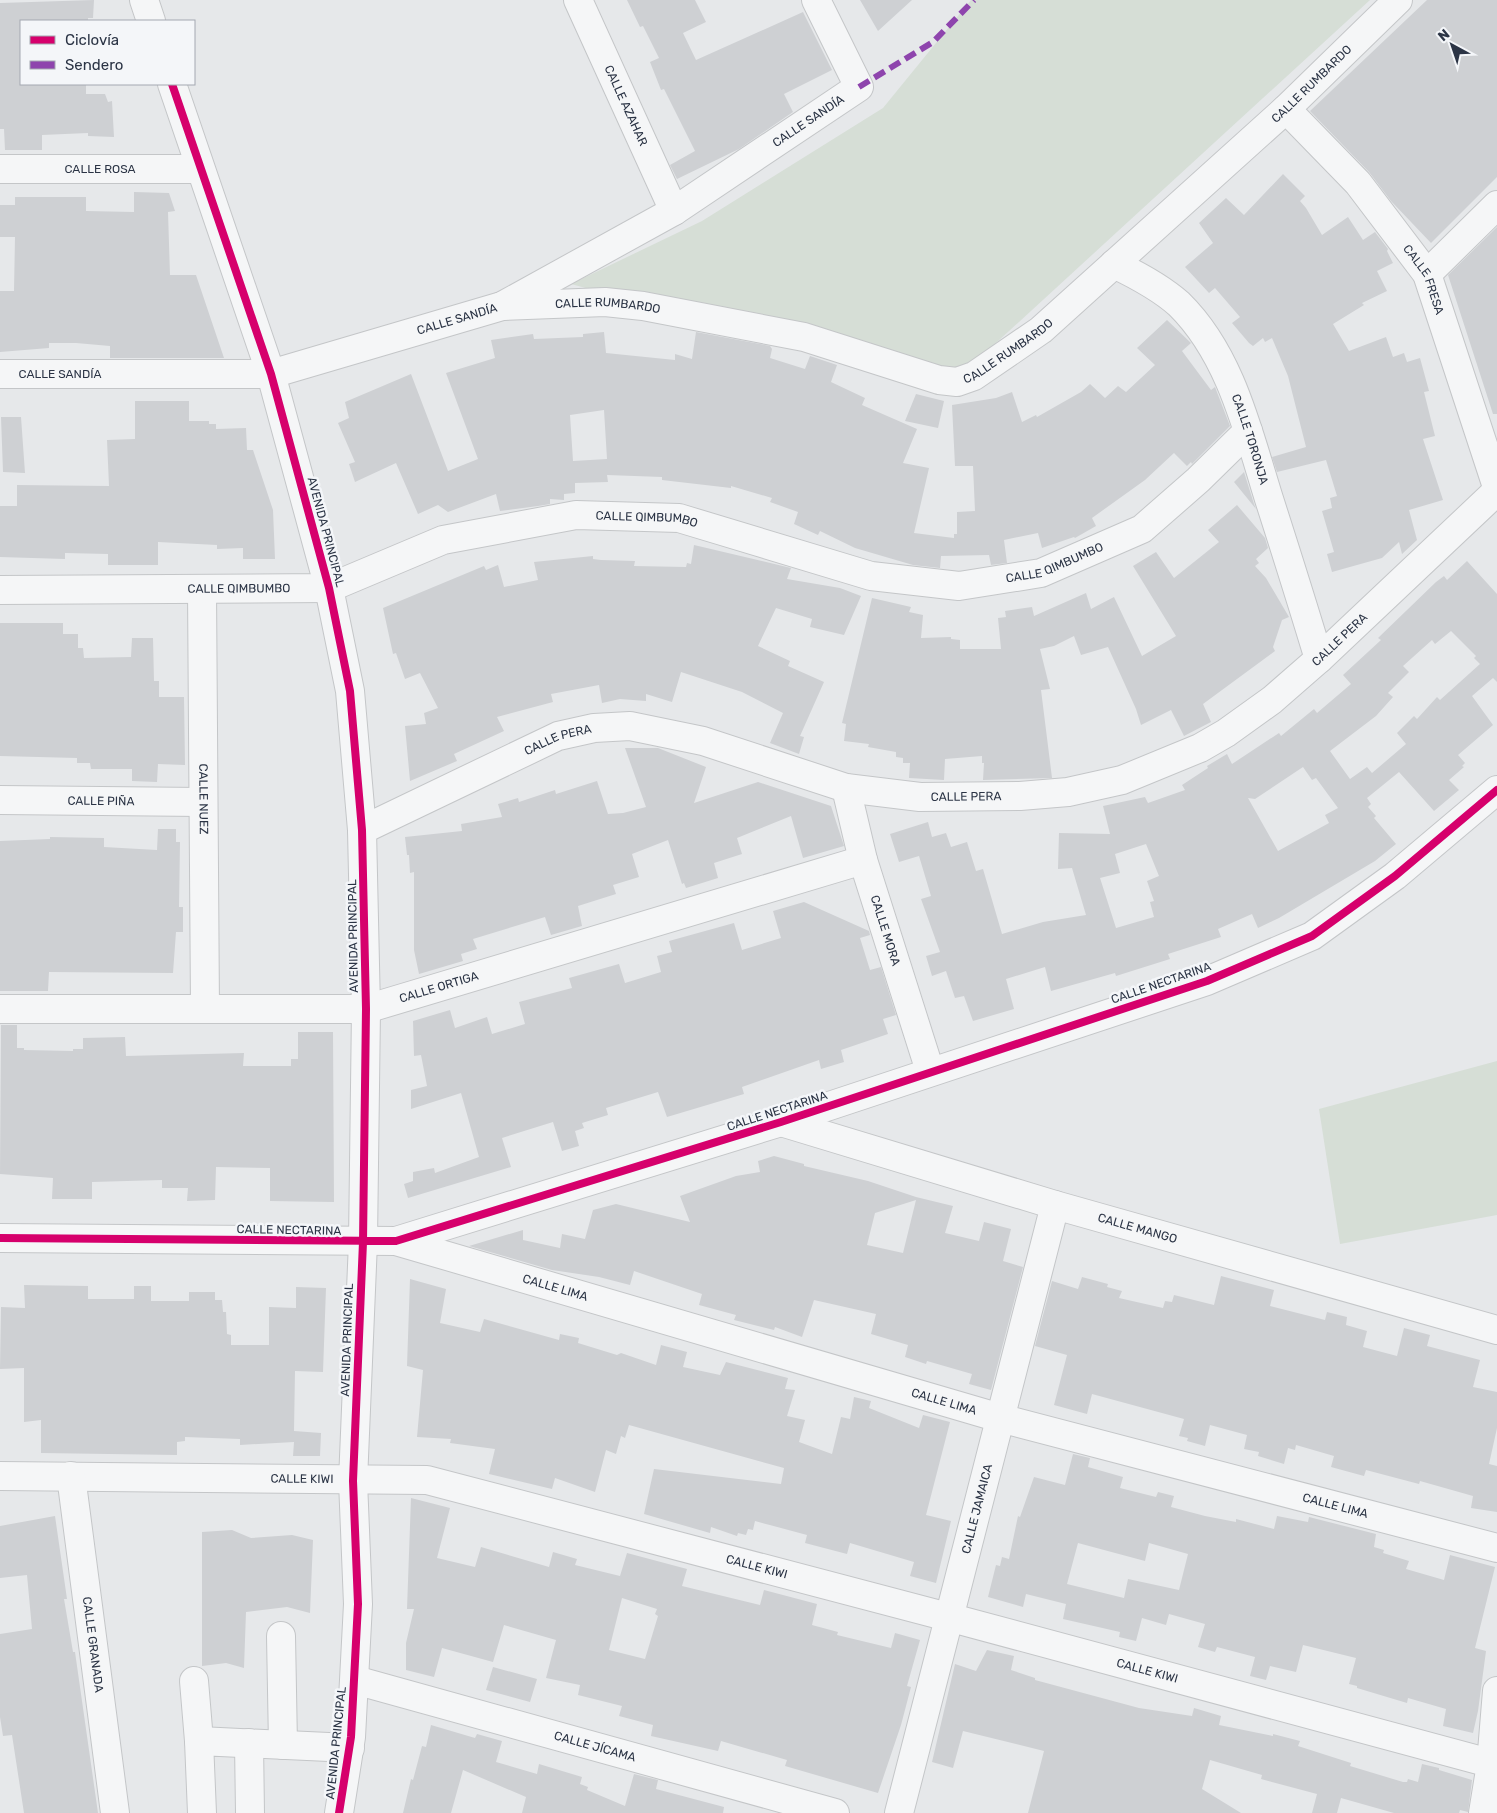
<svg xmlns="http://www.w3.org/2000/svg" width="1497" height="1813" font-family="Rubik,sans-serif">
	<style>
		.grass { fill: #d6ded6 }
		.building { fill: #ced0d3; fill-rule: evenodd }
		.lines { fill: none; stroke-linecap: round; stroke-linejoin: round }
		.minor-casing { stroke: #c4c6c8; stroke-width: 30 }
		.minor { stroke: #f5f6f7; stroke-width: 28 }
		.quiet { stroke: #8e44ad; stroke-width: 6; stroke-dasharray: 12 6; stroke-linecap: butt }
		.cycleway-casing { stroke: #f4f6f9; stroke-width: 11 }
		.cycleway { stroke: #d6006c; stroke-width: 8 }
		.labels { text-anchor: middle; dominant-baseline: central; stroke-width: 5; stroke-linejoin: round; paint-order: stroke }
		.street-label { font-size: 12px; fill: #2b3445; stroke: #f4f6f9 }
	</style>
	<rect width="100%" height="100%" fill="#e6e8ea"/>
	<!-- grass -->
	<path class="grass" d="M971,0H1370L948,387L571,284L702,221L883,108Z
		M1497,1061V1215L1340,1244L1319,1109Z"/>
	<!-- building -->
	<path class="building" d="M94,0L93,18H88V21H21V84H86V94H105L108,102L112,101L114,137L88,136V133L42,135V150H5L4,129H0V3Z
		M627,0H695L706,22L683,33L696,60L803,12L832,70L784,94L793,112L739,149L677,179L670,165L695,151L664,89L661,90L650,62L659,58L643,26L640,27Z
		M860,0H912L878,31Z
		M1427,0H1497V177L1431,243L1391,201L1369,172L1310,111Z
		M1283,174L1305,196L1300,201L1306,208L1322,235L1348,217L1363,240L1375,232L1388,249L1387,251L1393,263L1377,271L1387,291L1362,303L1364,305L1333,324L1349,351L1386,337L1393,357L1404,353L1407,362L1420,358L1429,391L1424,392L1435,436L1423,439L1443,500L1409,510L1417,540L1402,554L1399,542L1382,558L1332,572L1327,554L1334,552L1322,511L1332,508L1330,498L1337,496L1326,460L1277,472L1272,457L1306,447L1288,376L1272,338L1265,342L1263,338L1253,346L1249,343L1232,323L1240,317L1215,288L1209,293L1185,267L1213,243L1199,223L1226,198L1244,215Z
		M134,192L169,193L175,211L168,212L170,275H196L224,358H110V346L76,343H49V348L0,352V291H14L15,237H0V205H15V197H86V211L134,212Z
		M1497,227V414H1493L1448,275Z
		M1167,320L1191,343L1182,351L1211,390L1215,387L1230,426L1192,464L1191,462L1187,466L1174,453L1145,480L1092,518L1096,526L1075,538L1074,537L1042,548L1038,533L1004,540L1007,563L991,565L989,555L941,556L940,568L913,565L855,548L820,531L818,535L794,524L798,512L770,502L772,498L731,486V488L662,480V477L607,475L608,482L575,483V493L564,494V500L550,499V504L538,506L500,511L496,494L448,512L438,505L418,514L396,463L355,482L349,464L355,462L338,423L349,418L345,402L411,374L448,471L478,459L446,373L495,358L491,340L533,334L534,339L583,337V334L604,332L606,353L675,360V354L692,359L696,332L770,346L772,349L770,358L805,369L810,356L837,365L831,382L865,398L862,405L917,429L903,463L929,468L914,533L954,538V534H957V512L975,511L973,466H955L952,405L996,398L1012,392L1022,422L1036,415L1037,417L1081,392L1090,384L1105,398L1118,386L1126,392L1155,365L1137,348ZM604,410L607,459L573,461L570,415Z
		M916,394L944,401L938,428L905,421Z
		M135,401H189V421H209V424H216V429L246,428L247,450H253L273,510L275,559H243V548L217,549V545L158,542V565H108V554L65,553V559L0,557V506H17V485L109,486L107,440L135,439Z
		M1,417H21L25,473L3,472Z
		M1244,472L1254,504L1256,509L1234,482Z
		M1237,505L1265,538L1268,548L1256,559L1259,563L1255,566L1266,578L1289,617L1282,620L1273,647L1275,651L1203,704L1211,722L1184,736L1171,710L1141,725L1136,709L1108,647L1081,655L1074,636L1054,646L1040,649L1050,689L1041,690L1052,778L983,780L984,763H982V756L945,759L944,780L909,778L910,763H903V758L896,757V752L868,747L869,744L844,741L846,724L842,723L872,598L911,607L909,612L923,615L921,638L951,637V639L960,640V649H1001L998,618L1006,617L1005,611L1032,607L1034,616L1086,593L1091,609L1114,597L1142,656L1176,636L1133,566L1156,552L1174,578L1219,542L1208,530Z
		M694,545L791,568L787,579L840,588L861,596L844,635L810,627L812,619L776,608L758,646L790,661L788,666L824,682L800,736L804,737L799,754L770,743L783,713L742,692L681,672L672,702L646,694V701L620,699L602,703L599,685L551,694L553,702L497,717L504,731L454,754L457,761L410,781L405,726L426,724L424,713L438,708L420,673L405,679L396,653L393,654L383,608L484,566L486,570L498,565L504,587L538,580L534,562L593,556V559L601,560L635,561L634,566L686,567L687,563L691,564Z
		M1467,561L1497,594V682L1493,678L1472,696L1493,725L1458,755L1465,763L1462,766L1464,767L1449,780L1459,790L1434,811L1399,772L1367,798L1371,804L1368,807L1376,816L1374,818L1396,844L1375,861L1279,918L1258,928L1252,914L1218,929L1221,937L1168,954L1170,959L1116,976L1115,973L1051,991L1045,967L1006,979L1014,1009L973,1021L964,996L955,998L946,971L932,976L926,956L940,952L921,899L931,896L919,856L899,862L890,834L928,822L932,837L946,833L951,847L967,842L976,871L983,869L1002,934L1043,922L1086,915L1072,868L1058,869L1059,833L1110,834L1103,806L1145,797L1148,803L1185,790L1182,785L1208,768L1207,766L1227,754L1232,764L1279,733L1281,736L1314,709L1317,713L1351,684L1343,675L1381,640L1378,638L1436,582L1444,576L1447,580ZM1451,631L1476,656L1474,658L1480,664L1440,700L1437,697L1417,719L1414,716L1397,733L1406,744L1372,773L1367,767L1350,779L1330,751L1376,716L1393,697L1388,693L1409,672L1403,666L1432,640L1435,644ZM1303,767L1312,780L1316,778L1338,808L1325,815L1329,823L1278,851L1248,798L1255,799ZM1146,844L1159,876L1147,881L1154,901L1150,902L1154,917L1116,928L1100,878L1120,873L1115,854Z
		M0,623H63V634H78V648H83L84,658L131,657L132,638H153L154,681H159V697H184L185,765L158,764L157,782L132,781V769H91L90,763H77V758L0,756Z
		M625,748H658L706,767L694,803L758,782L831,806L844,846L803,858L791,816L737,838L742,854L714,863L718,878L686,888L684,883L682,884L668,840L632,854L639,877L613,885L616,894L578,906L582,926L551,935L545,917L473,939L477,949L461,954L463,961L419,974L414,950V872L410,873L409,855H407L405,837L462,831L461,824L502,817L498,804L518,798L519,802L555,790L556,794L597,781L608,814L623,813L646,807Z
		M158,829H176V842H180L179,907H183V932H176L173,973L49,972L48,991H0V841L50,839V837L104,838V847L157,850Z
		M804,902L869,931L870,935L860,938L870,970L881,967L896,1015L883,1019L888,1034L841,1050L844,1062L821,1069L819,1060L742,1087L744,1094L667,1117L658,1092L606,1108L608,1115L582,1123L584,1128L575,1131L579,1146L562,1151L553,1122L502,1138L511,1167L408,1198L404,1184L413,1181V1172L434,1168L435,1173L479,1157L461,1093L411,1109V1090L427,1086L421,1055L414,1056L413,1021L450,1010L455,1028L487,1017L492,1034L525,1024L519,1002L572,988L569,978L619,964L625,983L661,972L657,956L672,952L669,941L734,923L742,950L781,938L773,911Z
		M1,1025H17V1048H24V1050L73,1051V1049H83V1038L125,1037L126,1056L244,1053L243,1066H291V1059H298V1032H333L334,1202L270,1201V1168L216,1167L215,1200L187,1201L188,1188H162V1180L92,1182V1199H52L53,1178L0,1174Z
		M774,1156L804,1164V1166L868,1181L916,1197L953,1206L945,1233L979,1241L984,1222L1011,1229L1003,1261L1023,1267L991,1390L969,1384L972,1374L927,1361L926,1364L905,1357L908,1345L871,1334L876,1314L814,1300L802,1337L775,1327L774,1330L734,1320L736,1315L699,1305L702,1294L634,1271L630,1285L599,1277L552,1270L469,1246L523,1230V1240L560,1248L562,1234L585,1239L593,1210L616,1204L690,1222L680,1196L736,1176L760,1172L758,1161ZM916,1200L903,1253L867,1245L875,1213Z
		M1221,1276L1274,1290L1270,1306L1325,1320L1327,1312L1347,1317L1346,1325L1367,1331L1363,1347L1397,1356L1404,1328L1430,1335L1427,1346L1480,1360L1473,1387L1497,1392V1428L1489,1464L1497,1466V1512L1471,1508L1473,1496L1420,1481L1419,1484L1366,1470L1364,1476L1331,1467L1334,1456L1296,1445L1295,1450L1288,1448L1284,1464L1258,1456L1259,1452L1244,1449L1247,1435L1210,1425L1205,1446L1187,1441L1188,1438L1179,1436L1184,1419L1092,1394L1087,1414L1054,1405L1067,1355L1035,1346L1052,1281L1078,1289L1082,1277L1108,1284L1107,1287L1122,1291L1119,1298L1163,1308L1165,1301L1172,1302L1174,1295L1214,1305Z
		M410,1279L446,1289L440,1323L480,1332L484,1319L559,1340L560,1334L579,1338L578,1343L617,1355L621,1353L656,1365L661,1345L687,1352L683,1367L720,1375L726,1362L788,1378L785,1389L795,1390L787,1416L805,1420L799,1442L832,1454L841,1417L850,1419L854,1397L871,1401L869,1408L919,1428L923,1415L950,1422L926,1515L951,1521L936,1583L910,1576L914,1562L850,1543L847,1554L805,1543L807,1535L755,1521L753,1530L748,1529L746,1535L738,1533L737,1536L711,1527L710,1533L644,1514L654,1469L781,1484L784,1468L629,1425L625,1438L621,1436L616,1454L606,1450L595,1492L555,1478L552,1489L489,1474L495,1449L450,1443L451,1439L417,1437L423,1370L407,1366Z
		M24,1285L88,1286V1299H134V1286H151V1301H189V1292H215V1300H222L223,1312H226L227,1334L231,1335V1345H269V1307L296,1308V1287L326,1288L323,1372L295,1371L294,1431L321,1433L320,1456H293L294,1442L240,1445V1439L185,1437V1441L177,1442V1455L41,1453V1420L24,1422V1368L0,1369L1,1307L25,1308Z
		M1073,1454L1090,1458L1088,1467L1123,1477L1120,1488L1156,1497L1158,1492L1174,1496L1171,1507L1205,1516L1236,1522V1519L1274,1529L1277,1516L1308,1522L1309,1517L1376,1534L1374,1547L1384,1550L1383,1553L1409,1561L1406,1569L1444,1580L1450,1555L1495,1567L1475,1648L1486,1651L1478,1711L1473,1733L1443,1726L1446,1709L1408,1698L1407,1703L1357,1688V1686L1349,1684L1356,1658L1303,1645L1296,1672L1270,1666L1266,1680L1250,1676L1255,1657L1217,1647L1215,1652L1198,1647L1205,1624L1169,1614L1166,1625L1142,1618L1136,1641L1119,1637L1120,1632L1063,1619L1066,1604L1026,1594L1023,1607L988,1597L996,1565L1000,1566L1002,1557L1009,1559L1018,1516L1020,1517L1034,1477L1065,1485ZM1078,1543L1145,1561L1149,1543L1188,1554L1179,1590L1128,1579L1124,1598L1067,1584Z
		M411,1498L450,1508L437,1558L475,1567L481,1547L549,1567L553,1552L577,1559L575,1565L620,1576L627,1553L687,1569L682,1586L760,1605L764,1590L817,1604L812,1625L838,1632L837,1635L891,1648L895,1633L920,1640L907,1686L911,1687L901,1725L878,1793L785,1766L787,1760L721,1741L718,1751L651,1736L653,1725L619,1716L622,1706L578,1695L580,1685L546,1678L556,1640L504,1625L493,1662L442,1648L434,1677L406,1670V1643L414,1609H407ZM622,1598L657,1609L655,1614L658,1616L645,1659L609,1650Z
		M55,1516L67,1599H64L73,1652H75L98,1813H24L12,1735L3,1736L0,1717V1634L32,1629L27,1575L0,1578V1526Z
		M232,1530L251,1538L292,1535L313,1540L310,1613L287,1607L246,1612L244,1668L226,1663L202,1666V1532Z
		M987,1650L1014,1656L1011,1670L1035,1678V1680L1139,1708L1192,1716L1194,1708L1221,1716L1219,1725L1273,1736V1734L1300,1741L1298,1746L1351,1763L1350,1766L1403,1782H1407L1408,1779L1418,1782L1422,1764L1439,1768V1770L1472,1780L1468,1812L1460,1810L1459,1813H1394L1341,1798L1337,1813H1312L1317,1794L1261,1779L1262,1775L1210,1760L1202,1789L1241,1813H1028L1044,1751L963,1731L953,1768L932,1762L955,1664L976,1671Z
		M493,1667L537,1679L530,1702L486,1690Z
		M431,1725L475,1738L477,1734L502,1741L496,1762L537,1774L539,1764L582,1777L580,1784L588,1787L587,1790L625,1806L634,1774L658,1780L656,1789L724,1807L723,1813H522L526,1797L463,1770L451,1813H403L411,1779L413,1780L422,1746L426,1747Z"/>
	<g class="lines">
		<!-- minor casing -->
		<g class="minor-casing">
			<g id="minor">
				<path d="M144,0L151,21"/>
				<path id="s1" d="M578,0L674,211"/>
				<path d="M172,84L271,374L329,588L350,691L362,830L366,1009L363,1242L353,1481L358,1604L351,1737L339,1813"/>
				<path id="s2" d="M1286,109L1358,183L1427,274L1497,487"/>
				<path id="s3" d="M0,169H200"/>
				<path id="s4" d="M1114,264C1137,275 1160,287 1179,304C1231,355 1248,432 1269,499C1286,552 1303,606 1319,659"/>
				<path d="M1427,274L1497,205"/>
				<path id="s5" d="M502,306L605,302L643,306L804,337L939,380L957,382L974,376L1041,330L1286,109L1398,0"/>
				<path id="s6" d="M0,374H271L502,306L674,211L859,87L816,0"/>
				<path id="s7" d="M202,589L205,1009"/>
				<path id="s8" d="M0,590L329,588L443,540L576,515L679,518L871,576L959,586L1041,573L1142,529L1198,480L1248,431"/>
				<path id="s9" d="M846,788L863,860L930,1071"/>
				<path id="s10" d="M0,800L202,802"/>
				<path id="s11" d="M362,830L558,736L594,728L630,726L703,741L846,788L920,797L1020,796L1068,792L1122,780L1200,748L1226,733L1272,700L1319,659L1497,491"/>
				<path id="s12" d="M0,1009H366L863,860"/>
				<path id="s13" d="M781,1122L1055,1205L1497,1330"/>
				<path d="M0,1238L396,1241L781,1122L1207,981L1312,936L1395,876L1497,790"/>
				<path id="s14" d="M396,1241L1000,1418L1497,1548"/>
				<path id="s15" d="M0,1476L427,1480L948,1617L1497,1765"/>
				<path id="s16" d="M71,1476L115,1813"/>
				<path d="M281,1636L283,1745"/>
				<path id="s17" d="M355,1680L835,1813"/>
				<path d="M194,1681L199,1741"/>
				<path d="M249,1743L250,1813"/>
				<path d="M202,1813L199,1741L350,1748"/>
				<path id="s18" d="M899,1813L1055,1205"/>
				<path d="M1483,1813L1491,1764L1497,1691"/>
			</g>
		</g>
		<!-- minor -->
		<use href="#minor" class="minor"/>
		<!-- quiet -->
		<path class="quiet" d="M859,87L933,42L974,0"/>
		<!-- cycleway casing -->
		<g class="cycleway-casing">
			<path id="cycleway" d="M172,84L271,374L329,588L350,691L362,830L366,1009L363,1242L353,1481L358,1604L351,1737L339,1813
				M0,1238L396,1241L781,1122L1207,981L1312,936L1395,876L1497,790"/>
		</g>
		<!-- cycleway -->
		<use href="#cycleway" class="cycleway"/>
	</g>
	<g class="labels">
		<!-- street labels -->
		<g class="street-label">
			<text stroke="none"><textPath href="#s5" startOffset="930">CALLE RUMBARDO</textPath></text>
			<text stroke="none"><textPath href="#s1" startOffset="116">CALLE AZAHAR</textPath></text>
			<text stroke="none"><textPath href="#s6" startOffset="870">CALLE SANDÍA</textPath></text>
			<text stroke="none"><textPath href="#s3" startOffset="100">CALLE ROSA</textPath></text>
			<text stroke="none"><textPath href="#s2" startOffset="221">CALLE FRESA</textPath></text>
			<text stroke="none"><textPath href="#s5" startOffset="106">CALLE RUMBARDO</textPath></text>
			<text stroke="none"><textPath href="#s6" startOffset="465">CALLE SANDÍA</textPath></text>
			<text stroke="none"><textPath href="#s5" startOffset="525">CALLE RUMBARDO</textPath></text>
			<text stroke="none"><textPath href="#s6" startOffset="60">CALLE SANDÍA</textPath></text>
			<text stroke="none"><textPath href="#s4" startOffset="231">CALLE TORONJA</textPath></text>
			<text stroke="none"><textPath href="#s8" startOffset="659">CALLE QIMBUMBO</textPath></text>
			<text transform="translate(326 532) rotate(75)">AVENIDA PRINCIPAL</text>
			<text stroke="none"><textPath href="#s8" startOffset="1079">CALLE QIMBUMBO</textPath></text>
			<text stroke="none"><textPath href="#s8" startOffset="239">CALLE QIMBUMBO</textPath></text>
			<text stroke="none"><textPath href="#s11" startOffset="1055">CALLE PERA</textPath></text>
			<text stroke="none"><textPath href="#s11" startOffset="216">CALLE PERA</textPath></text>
			<text stroke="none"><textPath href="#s11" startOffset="636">CALLE PERA</textPath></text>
			<text stroke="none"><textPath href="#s7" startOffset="210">CALLE NUEZ</textPath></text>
			<text stroke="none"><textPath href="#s10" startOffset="101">CALLE PIÑA</textPath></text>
			<text stroke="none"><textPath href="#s9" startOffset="148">CALLE MORA</textPath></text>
			<text transform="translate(353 936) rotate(-91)">AVENIDA PRINCIPAL</text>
			<text transform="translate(1161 983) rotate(-19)">CALLE NECTARINA</text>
			<text stroke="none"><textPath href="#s12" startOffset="442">CALLE ORTIGA</textPath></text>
			<text transform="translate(777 1111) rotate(-18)">CALLE NECTARINA</text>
			<text stroke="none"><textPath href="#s13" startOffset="372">CALLE MANGO</textPath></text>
			<text transform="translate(289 1230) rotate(1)">CALLE NECTARINA</text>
			<text stroke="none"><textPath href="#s14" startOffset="166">CALLE LIMA</textPath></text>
			<text transform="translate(347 1340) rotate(-88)">AVENIDA PRINCIPAL</text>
			<text stroke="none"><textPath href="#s14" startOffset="571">CALLE LIMA</textPath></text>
			<text stroke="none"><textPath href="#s15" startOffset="302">CALLE KIWI</textPath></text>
			<text stroke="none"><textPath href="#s14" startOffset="976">CALLE LIMA</textPath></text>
			<text stroke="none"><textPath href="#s18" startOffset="314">CALLE JAMAICA</textPath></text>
			<text stroke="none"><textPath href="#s15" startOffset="768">CALLE KIWI</textPath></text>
			<text stroke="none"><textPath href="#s16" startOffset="170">CALLE GRANADA</textPath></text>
			<text stroke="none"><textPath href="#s15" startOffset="1172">CALLE KIWI</textPath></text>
			<text transform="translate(336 1743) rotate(-84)">AVENIDA PRINCIPAL</text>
			<text stroke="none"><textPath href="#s17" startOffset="249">CALLE JÍCAMA</textPath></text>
		</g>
	</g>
	<!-- legend -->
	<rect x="20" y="20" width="175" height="65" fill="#f4f6f9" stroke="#a4a8b1"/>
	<rect x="30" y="36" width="25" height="8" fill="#d6006c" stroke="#a4a8b1"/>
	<text x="65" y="45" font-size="15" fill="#2b3445">Ciclovía</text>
	<rect x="30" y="61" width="25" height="8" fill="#8e44ad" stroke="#a4a8b1"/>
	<text x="65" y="70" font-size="15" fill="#2b3445">Sendero</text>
	<!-- north arrow -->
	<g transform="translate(1452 45) rotate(320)" stroke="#f4f6f9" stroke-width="4" paint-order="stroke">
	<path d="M0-4L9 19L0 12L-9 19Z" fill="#2b3445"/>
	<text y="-8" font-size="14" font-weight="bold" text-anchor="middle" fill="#2b3445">N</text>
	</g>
</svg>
